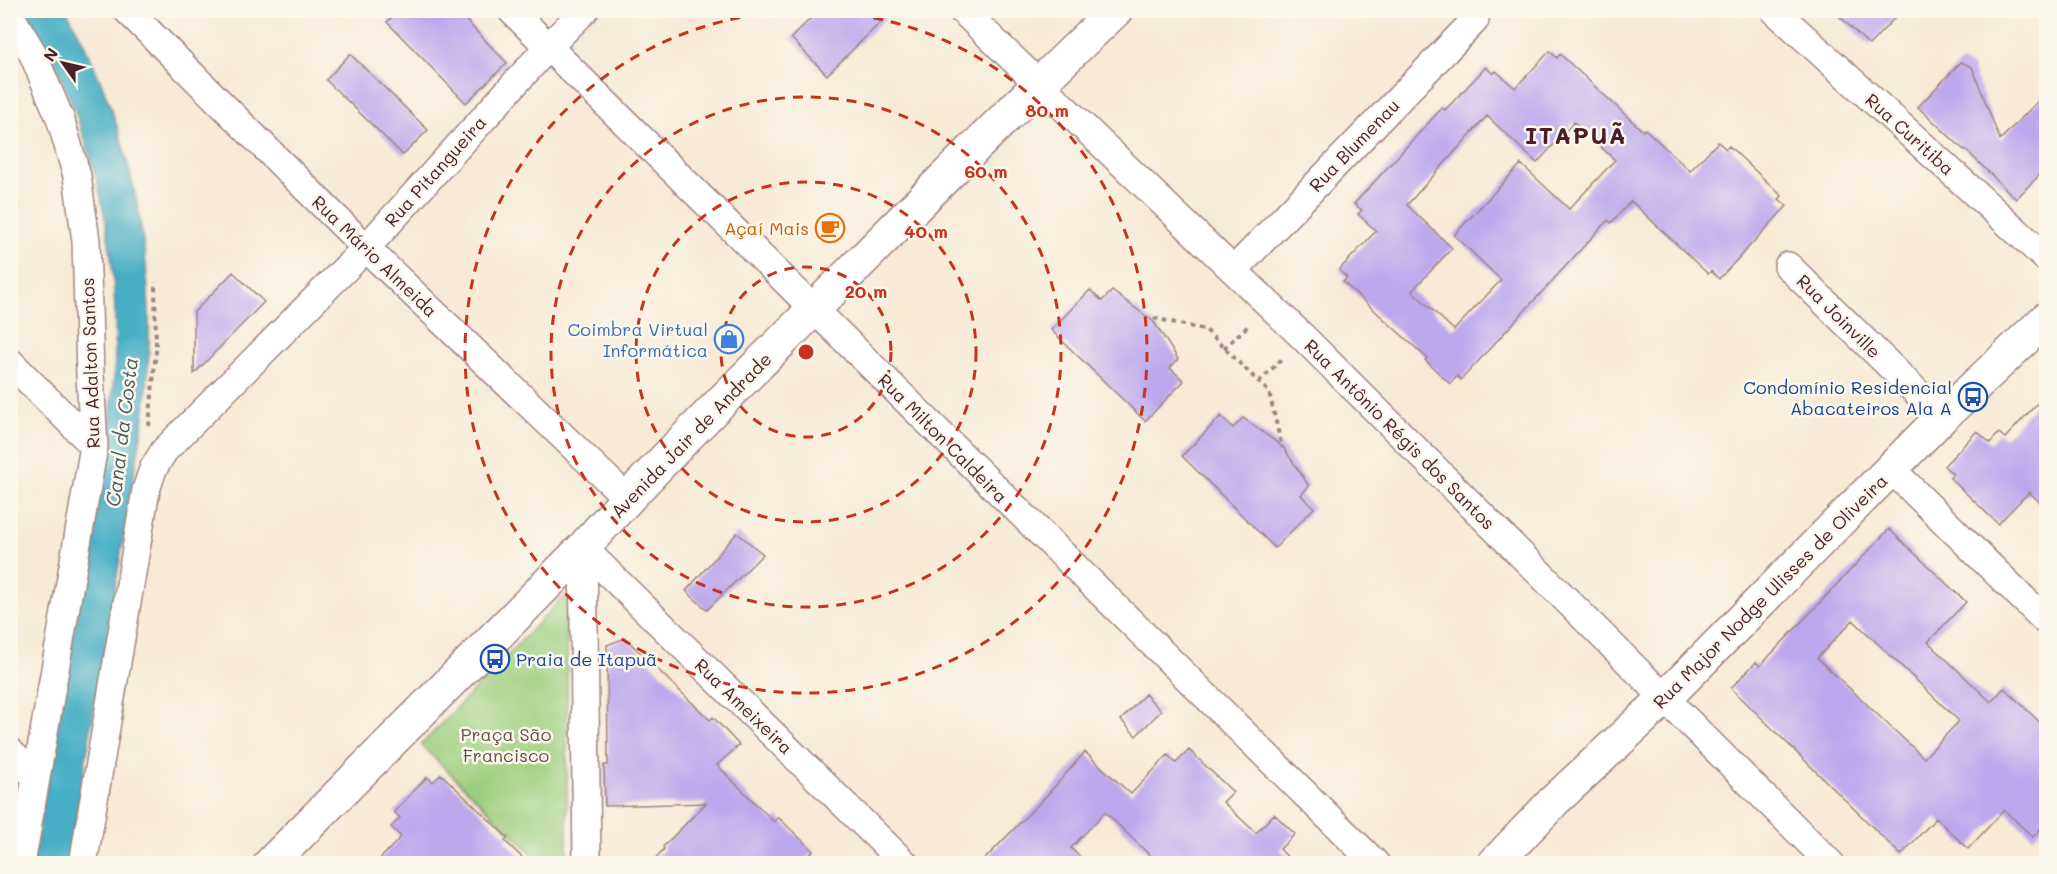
<svg xmlns="http://www.w3.org/2000/svg" width="2057" height="874" font-family="Mali,sans-serif">
	<style>
		.green { fill: #9bcd7d; stroke: #727654; stroke-width: 1.5 }
		.water { fill: #46afc5; stroke: #486778; stroke-width: 1.5 }
		.building { fill: #bca8ec; fill-rule: evenodd }
		.lines { fill: none; stroke-linecap: round; stroke-linejoin: round }
		.minor-casing { stroke: #a08480; stroke-width: 30 }
		.secondary-casing { stroke: #a08480; stroke-width: 36 }
		.path { stroke: #a08480; stroke-width: 4; stroke-dasharray: 4.5 4.5; stroke-linecap: butt }
		.minor { stroke: #fff; stroke-width: 27 }
		.secondary { stroke: #fff; stroke-width: 33 }
		.ring { fill: none; stroke: #c8321e; stroke-width: 3; stroke-dasharray: 10 8 }
		.labels { text-anchor: middle; dominant-baseline: central; stroke-width: 5; stroke-linejoin: round; paint-order: stroke }
		.street-label { font-size: 18px; fill: #4a1f2b; stroke: #fbf7ec }
		.food-label { font-size: 18px; fill: #c56008; stroke: #fbf7ec; text-anchor: end }
		.shop-label { font-size: 18px; fill: #366cbe; stroke: #fbf7ec; text-anchor: end }
		.transit-label { font-size: 18px; fill: #164399; stroke: #fbf7ec; text-anchor: end }
		.park-label { font-size: 18px; fill: #625344; stroke: #fbf7ec }
		.water-label { font-size: 20px; font-style: italic; fill: #485969; stroke: #fbf7ec }
		.district-label { font-size: 24px; font-weight: bold; letter-spacing: 1.5px; fill: #4a1f2b; stroke: #fbf7ec }
		.centre { fill: #c8321e; stroke: #fbf7ec; stroke-width: 3 }
		.ring-label { font-size: 18px; text-anchor: middle; font-weight: bold; fill: #c8321e; stroke: #fbf7ec; stroke-width: 5; stroke-linejoin: round; paint-order: stroke }
	</style>
	<rect width="100%" height="100%" fill="#fbf7ec"/>
	<filter id="ink" filterUnits="userSpaceOnUse"><feTurbulence type="fractalNoise" baseFrequency=".0167" numOctaves="2"/><feDisplacementMap in="SourceGraphic" scale="12" xChannelSelector="R" yChannelSelector="G"/><feConvolveMatrix kernelMatrix="1 2 1 2 8 2 1 2 1" color-interpolation-filters="sRGB"/></filter>
	<filter id="wash" filterUnits="userSpaceOnUse"><feTurbulence type="fractalNoise" baseFrequency=".008" numOctaves="4" result="noise"/><feDisplacementMap in="SourceGraphic" scale="24" xChannelSelector="R" yChannelSelector="G"/><feGaussianBlur stdDeviation="1.35" result="paint"/><feColorMatrix in="noise" values="0 0 0 0 0 0 0 0 0 0 0 0 0 0 0 0 0 1.4 0 .05"/><feComposite in="paint" operator="in"/></filter>
	<g filter="url(#wash)">
		<rect width="100%" height="100%" fill="#f7ead6"/>
		<!-- green -->
		<path class="green" d="M567,593V863H542L421,745Z"/>
		<!-- water -->
		<path class="water" d="M27,11H67C136,136 161,276 144,417L68,864L33,863L107,445C130,285 107,151 27,11Z"/>
		<g id="blocks">
			<!-- building -->
			<path class="building" d="M399,10H456L507,63L466,103L387,22Z
				M819,10H893L827,75L791,38Z
				M1833,10H1902L1869,45Z
				M1550,51L1557,58L1560,54L1643,131L1645,129L1690,171L1718,142L1726,149L1729,146L1782,196L1779,199L1787,206L1719,279L1711,271L1708,274L1631,201L1611,223L1608,220L1461,380L1457,376L1450,384L1425,360L1427,358L1343,282L1347,278L1339,270L1376,231L1358,214L1362,210L1354,204L1442,108L1445,110L1486,67L1493,74L1496,71L1515,88ZM1487,116L1537,163L1574,122L1615,160L1569,209L1521,164L1454,235L1501,280L1454,330L1412,291L1452,248L1407,205Z
				M350,54L428,130L403,155L326,80Z
				M1961,62L1972,67L2000,140L2046,93V168L2016,199L1965,149L1964,150L1918,107Z
				M233,272L264,302L194,374V312Z
				M1090,290L1102,301L1112,291L1154,322L1178,359L1170,368L1184,381L1145,421L1051,330Z
				M2046,394V508L2029,492L1998,524L1950,478L1953,474L1944,466L1977,431L1990,443L1999,433L2005,438Z
				M1221,416L1233,428L1243,418L1283,447L1309,486L1301,495L1314,508L1275,548L1182,456Z
				M1889,529L1966,602L1928,642L1991,702L2004,688L2046,728V823L2033,837L2004,810L1968,849L1936,818L1901,855L1731,688L1756,662L1760,666ZM1853,620L1959,721L1924,758L1817,658Z
				M737,533L763,554L707,610L686,591Z
				M625,638L710,720L713,717L739,745L717,765L774,822L778,817L813,851L801,864H650L664,849L663,847L706,803L605,806L604,765H608L607,645Z
				M1145,694L1161,711L1136,736L1121,720Z
				M1189,750L1233,792L1223,802L1256,833L1274,814L1295,834L1280,849L1294,864H1159L1105,812L1071,848L1087,864H980L1049,793L1085,752L1131,794L1168,755L1176,763Z
				M441,774L508,838L505,841L529,864H375L401,837L391,827L400,818L394,812L427,777L433,782Z"/>
		</g>
	</g>
	<g filter="url(#ink)">
		<use href="#blocks" fill-opacity="0" stroke="#a08480" stroke-width="1.5"/>
		<g class="lines">
			<!-- minor casing -->
			<g class="minor-casing">
				<path id="minor" d="M127,10L366,248L627,498
					M511,10L1376,864
					M962,10L1304,338L1831,864
					M1774,10L2046,258
					M10,15L32,52L60,118L77,176L86,241L90,375L94,446L21,864
					M1788,266L1942,417
					M1234,270L1475,20
					M10,362L94,446
					M1891,469L2046,621
					M583,548L905,864
					M583,548L587,864
					M10,752L36,777
					M83,864L146,490L153,469L164,451L366,248L549,46L585,10"/>
			</g>
			<!-- secondary casing -->
			<g class="secondary-casing">
				<path id="secondary" d="M270,864L583,548C656,465 735,388 813,310C913,209 1013,108 1116,10
					M1494,864L1554,801L1665,698L1942,417L2046,319"/>
			</g>
			<!-- path -->
			<path class="path" d="M1154,318L1206,330L1269,392L1282,448
				M1224,348L1250,324
				M1259,382L1284,357
				M149,426L156,351L155,282"/>
			<!-- minor -->
			<use href="#minor" class="minor"/>
			<!-- secondary -->
			<use href="#secondary" class="secondary"/>
		</g>
	</g>
	<!-- distance rings -->
	<g class="ring">
		<circle cx="806" cy="352" r="85"/>
		<circle cx="806" cy="352" r="170"/>
		<circle cx="806" cy="352" r="255"/>
		<circle cx="806" cy="352" r="341"/>
	</g>
	<!-- icons -->
	<defs>
		<g id="cafe-ring" transform="scale(1.5)"><circle r="9.5" fill="#fbf7ec" stroke="#e8710a" stroke-width="1.5"/><path d="M-5.5-4.5H6V0H3Q3 3.5 0 3.5H-2.5Q-5.5 3.5-5.5 0ZM3-3.2v2h1.7v-2ZM-6 4.5H4V6H-6Z" fill="#e8710a"/></g>
		<g id="shop-ring" transform="scale(1.5)"><circle r="9.5" fill="#fbf7ec" stroke="#3f7fe0" stroke-width="1.5"/><path d="M-5-2.5h2.3a2.7 3.5 0 0 1 5.4 0H5L5.5 6h-11ZM-1.5-2.5h3a1.5 2.3 0 0 0-3 0Z" fill="#3f7fe0"/></g>
		<g id="bus-ring" transform="scale(1.5)"><circle r="9.5" fill="#fbf7ec" stroke="#1a4fb4" stroke-width="1.5"/><path d="M-5-6H5V4H4V6H2V4H-2V6H-4V4H-5ZM-3.5-4V0h7V-4ZM-3.5 1.2v1.5H-2V1.2ZM2 1.2v1.5H3.5V1.2Z" fill="#1a4fb4"/></g>
	</defs>
	<g fill-rule="evenodd">
		<use href="#cafe-ring" x="830" y="228"/>
		<use href="#shop-ring" x="729" y="339"/>
		<use href="#bus-ring" x="1973" y="397"/>
		<use href="#bus-ring" x="495" y="659"/>
	</g>
	<g class="labels">
		<!-- street labels -->
		<g class="street-label">
			<text transform="translate(1910 134) rotate(42)">Rua Curitiba</text>
			<text transform="translate(1354 145) rotate(-46)">Rua Blumenau</text>
			<text transform="translate(435 171) rotate(-48)">Rua Pitangueira</text>
			<text transform="translate(375 256) rotate(44)">Rua Mário Almeida</text>
			<text transform="translate(1839 316) rotate(45)">Rua Joinville</text>
			<text transform="translate(90 363) rotate(-92)">Rua Adalton Santos</text>
			<text transform="translate(1400 434) rotate(45)">Rua Antônio Régis dos Santos</text>
			<text transform="translate(691 435) rotate(-46)">Avenida Jair de Andrade</text>
			<text transform="translate(943 438) rotate(45)">Rua Milton Caldeira</text>
			<text transform="translate(1770 591) rotate(-45)">Rua Major Nodge Ulisses de Oliveira</text>
			<text transform="translate(744 706) rotate(44)">Rua Ameixeira</text>
		</g>
		<!-- food labels -->
		<g class="food-label">
			<text x="809" y="228">Açaí Mais</text>
		</g>
		<!-- shop labels -->
		<g class="shop-label">
			<text x="708" y="329">Coimbra Virtual<tspan x="708" dy="21">Informática</tspan></text>
		</g>
		<!-- transit labels -->
		<g class="transit-label">
			<text x="1952" y="387">Condomínio Residencial<tspan x="1952" dy="21">Abacateiros Ala A</tspan></text>
			<text x="516" y="659" text-anchor="start">Praia de Itapuã</text>
		</g>
		<!-- park labels -->
		<g class="park-label">
			<text x="506" y="734">Praça São<tspan x="506" dy="21">Francisco</tspan></text>
		</g>
		<!-- water labels -->
		<g class="water-label">
			<text transform="translate(121 432) rotate(-83)">Canal da Costa</text>
		</g>
		<!-- district labels -->
		<g class="district-label">
			<text x="1576" y="134">ITAPUÃ</text>
		</g>
	</g>
	<circle cx="806" cy="352" r="9" class="centre"/>
	<g class="ring-label">
		<text x="1047" y="117">80 m</text>
		<text x="986" y="178">60 m</text>
		<text x="926" y="238">40 m</text>
		<text x="866" y="298">20 m</text>
	</g>
	<!-- margin -->
	<rect width="2057" height="874" fill="none" stroke="#fbf7ec" stroke-width="36"/>
	<!-- north arrow -->
	<g transform="translate(63 63) rotate(304)" stroke="#fbf7ec" stroke-width="4.5" paint-order="stroke">
	<path d="M0-4.5L10 22L0 15L-10 22Z" fill="#4a1f2b"/>
	<text y="-9" font-size="16" font-weight="bold" text-anchor="middle" fill="#4a1f2b">N</text>
	</g>
</svg>
